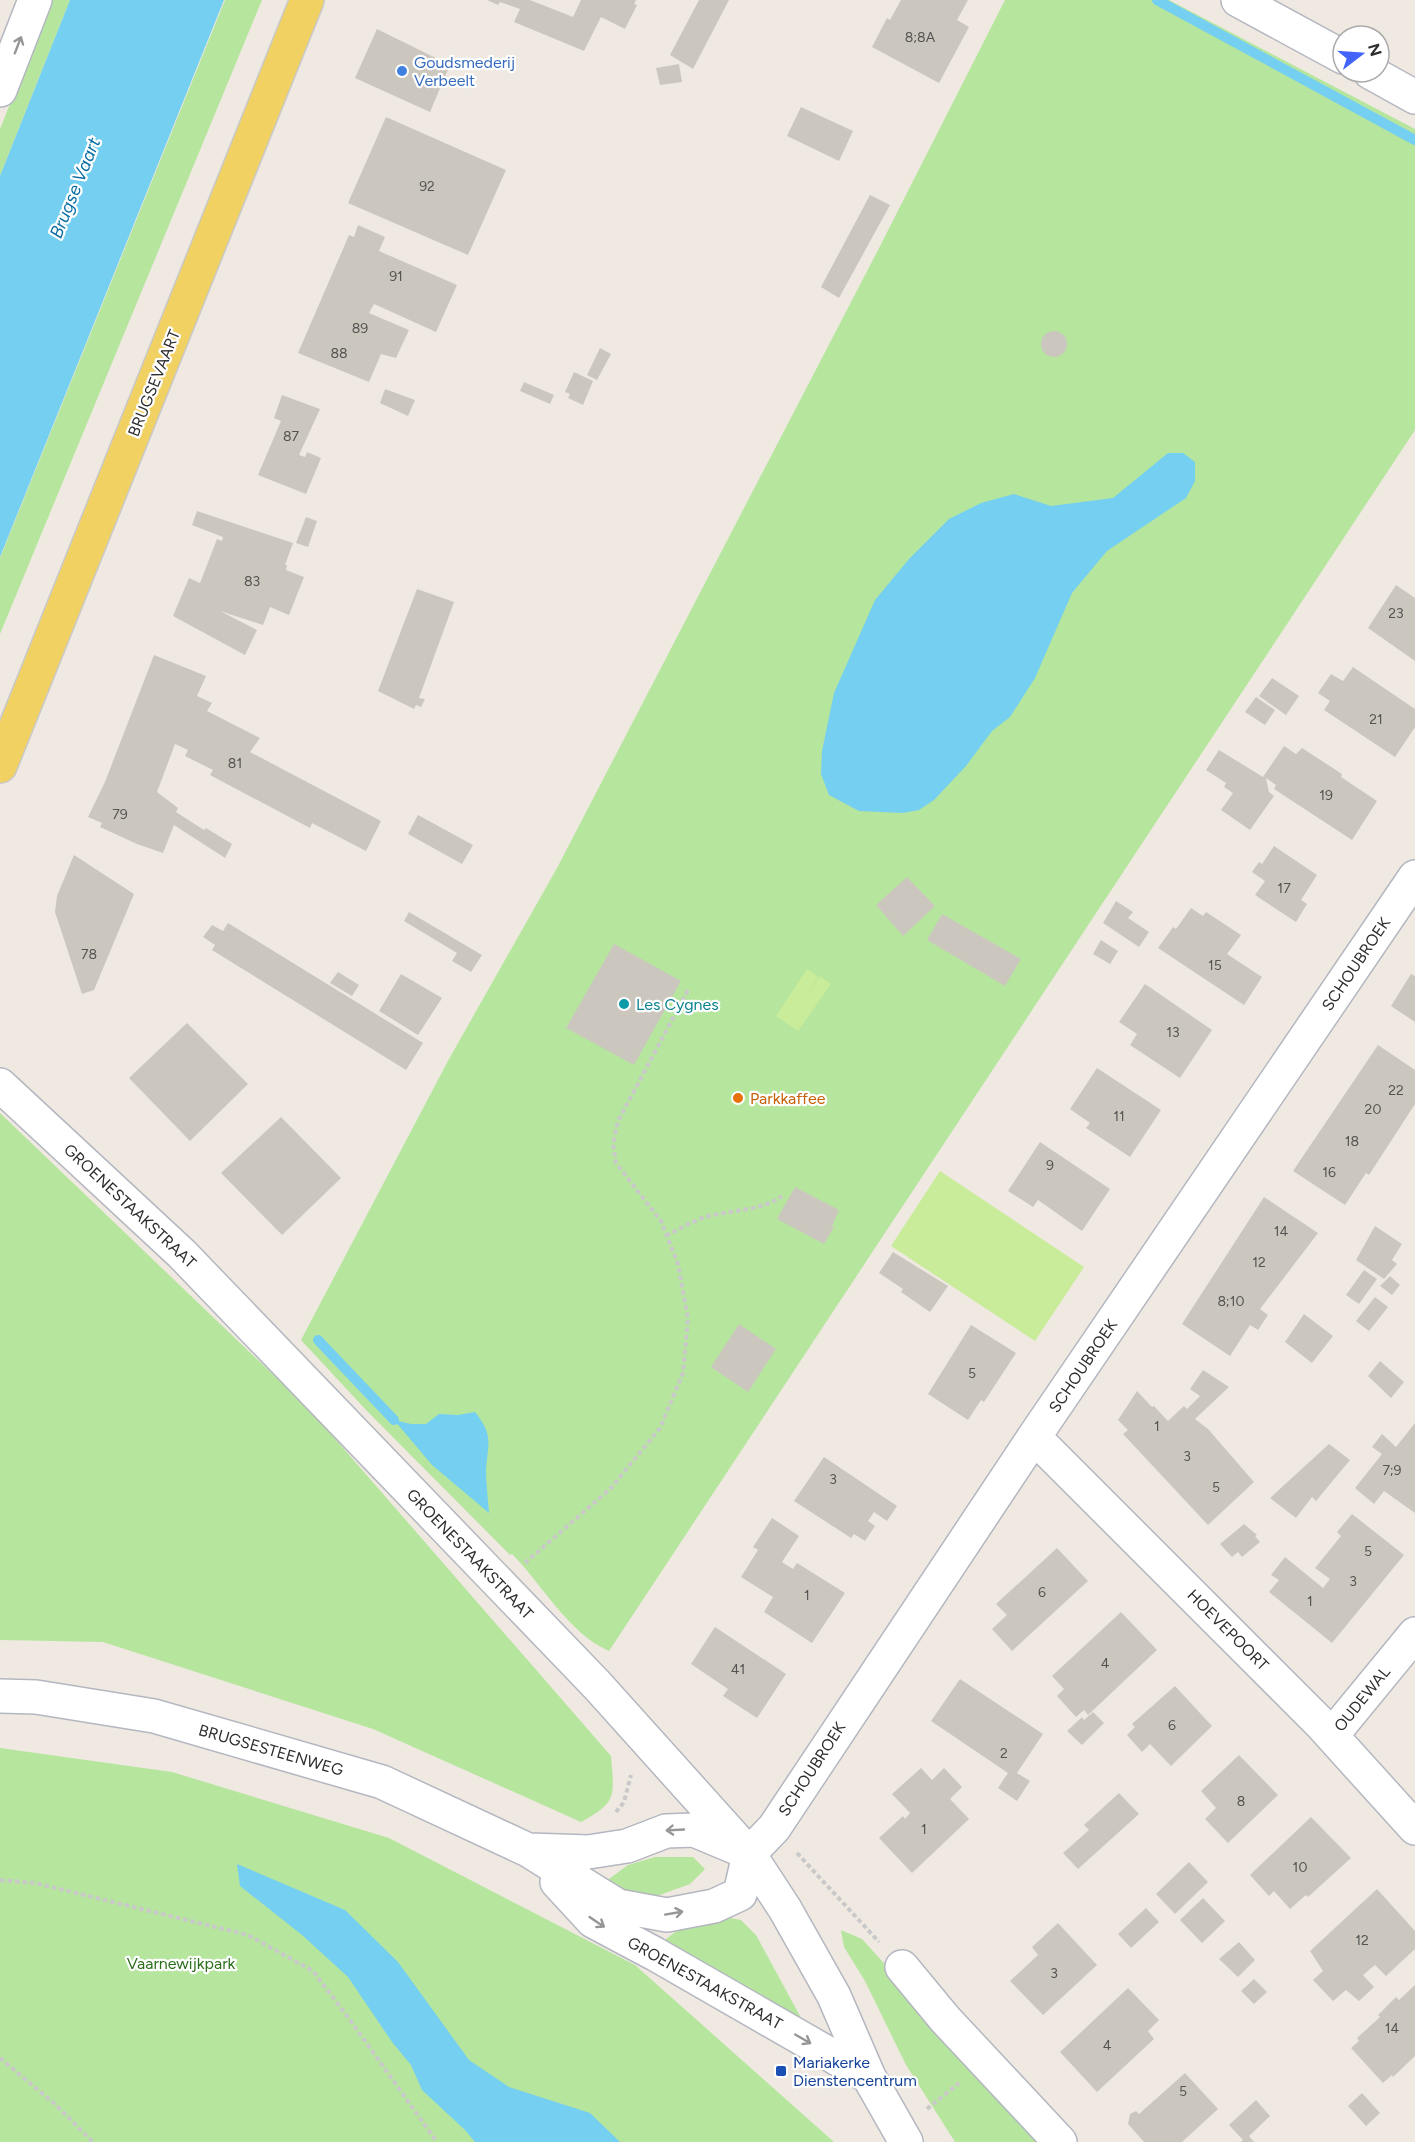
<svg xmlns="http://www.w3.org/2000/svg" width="1415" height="2142" font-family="Figtree,sans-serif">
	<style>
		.green { fill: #b6e59e }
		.pitch { fill: #c9ec9a }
		.water { fill: #75cff0 }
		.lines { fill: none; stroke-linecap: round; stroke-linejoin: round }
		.stream { stroke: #75cff0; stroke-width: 10 }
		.building { fill: #cbc7bf }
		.minor-casing { stroke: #b4b7c1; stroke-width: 36 }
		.major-casing { stroke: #c9c9c9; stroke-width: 36 }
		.path { stroke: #c9c9c9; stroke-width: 4; stroke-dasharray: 4.5 3; stroke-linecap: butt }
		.minor { stroke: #fff; stroke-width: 33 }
		.major { stroke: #f2d163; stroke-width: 33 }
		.oneway { stroke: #969696 }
		.shop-dot { fill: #3f7fe0; stroke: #fff; stroke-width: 2 }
		.culture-dot { fill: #0f9aa8; stroke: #fff; stroke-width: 2 }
		.food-dot { fill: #e8710a; stroke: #fff; stroke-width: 2 }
		.transit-dot { fill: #1a4fb4; stroke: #fff; stroke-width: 2 }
		.labels { text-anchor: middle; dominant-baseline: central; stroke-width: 4.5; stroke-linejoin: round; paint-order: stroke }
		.number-label { font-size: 14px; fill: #555452 }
		.shop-label { font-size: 16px; fill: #366cbe; stroke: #fff; text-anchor: start }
		.street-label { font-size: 16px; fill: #2e2e2e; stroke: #fff }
		.culture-label { font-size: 16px; fill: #0d838f; stroke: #fff; text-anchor: start }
		.food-label { font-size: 16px; fill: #c56008; stroke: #fff; text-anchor: start }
		.park-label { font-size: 16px; fill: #2c6e1b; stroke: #fff }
		.transit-label { font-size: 16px; fill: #164399; stroke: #fff; text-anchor: start }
		.water-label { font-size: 18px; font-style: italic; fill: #0d6fa3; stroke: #fff }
	</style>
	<rect width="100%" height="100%" fill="#efe9e1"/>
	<!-- green -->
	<path class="green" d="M51,0H70L0,176V129Z
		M225,0H262L0,634V558Z
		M1005,0H1169L1415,129V430L609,1651C568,1633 542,1584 512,1554L510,1555L367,1411L301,1340L449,1059L557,868L877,252Z
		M0,1113L310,1410L611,1756C614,1796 618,1802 581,1822L373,1729L103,1642L0,1640Z
		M0,1748L172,1772L389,1838L635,1965L834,2142H0Z
		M655,1857H693L705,1869L690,1884L646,1900L602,1884L628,1865Z
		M715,1915L741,1920L756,1935L806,2027L658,1945L682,1927Z
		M841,1930L862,1939L1046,2142H955L906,2065L865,1981L844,1947Z"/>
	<!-- pitch -->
	<path class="pitch" d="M807,969L818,977L803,1001L820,976L831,984L798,1031L776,1016Z
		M940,1171L1084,1267L1035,1341L891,1246Z"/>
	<!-- water -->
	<path class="water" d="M70,0H224L0,557V176Z
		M1168,453H1183L1195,462V481L1186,498L1107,551L1072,593L1035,678L1010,717L992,731L966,766L934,800L919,810L903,813L859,811L829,795L821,774L822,751L834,693L875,600L909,559L949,519L981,503L1014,494L1051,506L1113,498Z
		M475,1412C494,1436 488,1443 486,1470C486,1484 488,1499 489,1513L432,1465L394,1420L411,1424H426L439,1414L458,1415Z
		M237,1864L345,1910L398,1962L469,2060L509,2087L590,2113L620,2142H475L465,2130L422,2090L411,2065L392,2042L348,1977L302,1935L240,1886Z"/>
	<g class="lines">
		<!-- stream -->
		<path class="stream" d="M1157,0L1415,140
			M318,1340L394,1420"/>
	</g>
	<!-- building -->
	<path class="building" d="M487,0H530L573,17L581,0H636L634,4L637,5L625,29L601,17L584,51L514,22L520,9L500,2L498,5Z
		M699,0H729L693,69L670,55Z
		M901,0H968L957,20L969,27L939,83L872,47L887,18L890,20Z
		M377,29L450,65L430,112L355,78Z
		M679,64L682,82L660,85L656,68Z
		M801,107L853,131L839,161L787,136Z
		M386,117L506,170L468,255L348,203Z
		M870,195L890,205L839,298L821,287Z
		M358,225L385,237L379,251L457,285L436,332L374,304L369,313L409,330L396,358L381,354L369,382L298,353L349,235L354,237Z
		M1041 344a13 13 0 1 1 26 0a13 13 0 1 1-26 0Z
		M600,348L611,354L597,380L587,375Z
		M574,372L593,381L583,405L568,398L570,394L565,392Z
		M524,382L554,395L550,404L520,391Z
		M385,389L415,400L408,416L380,403Z
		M282,395L320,409L299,455L305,457L307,452L321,458L306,494L258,475L281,421L274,418Z
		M197,511L293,543L285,565H287L286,570L304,577L289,615L270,607L263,625L220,611L257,630L245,655L173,616L189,578L200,583L217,539L222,541L223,537L192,525Z
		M306,517L317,521L308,547L296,543Z
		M1396,585L1415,598V661L1368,628Z
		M417,589L454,602L419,698L425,699L421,707L416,705L414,709L378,691Z
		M154,655L206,676L197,696L212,703L207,711L260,738L250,752L381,821L366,851L312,823L310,828L210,775L213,770L185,756L188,750L175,744L157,792L178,808L176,812L204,830L206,828L232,844L225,858L174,825L163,853L137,844L100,827L102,823L88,817L105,782Z
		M1353,667L1415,709V727L1395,757L1324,710L1330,701L1318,693L1331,674L1343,681Z
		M1272,678L1299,696L1286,715L1259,696Z
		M1256,697L1275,710L1265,725L1245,712Z
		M1284,746L1296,754L1302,748L1342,774L1341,777L1377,801L1352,840L1274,789L1276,785L1266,778L1269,792L1274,796L1250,830L1221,810L1233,793L1224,787L1226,783L1206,770L1219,750L1263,777Z
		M418,815L473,845L462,864L408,834Z
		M1274,846L1317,875L1301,900L1307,904L1296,922L1255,895L1265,881L1252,872L1259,862L1262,864Z
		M74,855L134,894L94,990L82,994L55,912L57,896Z
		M907,877L935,906L903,936L876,905Z
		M1116,901L1133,912L1128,918L1149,932L1139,947L1103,923Z
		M1191,908L1203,916L1206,912L1241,935L1227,954L1262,977L1244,1005L1158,948L1173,927L1176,929Z
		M409,912L482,955L471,972L452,961L457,953L404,921Z
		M942,914L1021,959L1005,986L927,940Z
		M228,923L423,1043L406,1070L212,950L215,945L203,937L212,925L223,931Z
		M1101,940L1118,951L1110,964L1093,954Z
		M614,944L681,981L634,1065L566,1028Z
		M338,972L359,985L352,996L330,983Z
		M401,974L442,998L418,1035L379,1011Z
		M1411,974L1415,976V1022L1391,1006Z
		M1145,984L1212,1030L1180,1078L1130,1045L1137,1034L1119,1022Z
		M187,1023L248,1084L190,1141L129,1078Z
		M1378,1045L1415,1070V1104L1369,1175L1366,1173L1345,1205L1293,1171Z
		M1097,1068L1161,1110L1130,1157L1086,1128L1090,1123L1070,1109Z
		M281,1117L341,1178L282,1235L221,1173Z
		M1040,1142L1110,1189L1082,1231L1038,1200L1033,1207L1008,1191Z
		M795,1187L839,1210L832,1226L834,1227L824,1244L777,1219Z
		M1264,1197L1318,1233L1260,1309L1268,1315L1258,1330L1250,1325L1230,1356L1182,1324Z
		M1375,1226L1402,1244L1392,1260L1397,1264L1384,1279L1356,1260Z
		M893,1252L948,1286L930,1312L901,1292L903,1289L879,1273Z
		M1364,1270L1377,1279L1359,1304L1346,1295Z
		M1390,1276L1400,1285L1392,1295L1380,1286Z
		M1375,1297L1388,1307L1369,1331L1356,1321Z
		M1304,1314L1333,1336L1312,1363L1285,1342Z
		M739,1324L776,1349L748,1392L711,1367Z
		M971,1325L1016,1353L984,1402L981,1400L968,1420L928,1394Z
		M1380,1361L1404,1382L1391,1398L1368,1376Z
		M1203,1370L1229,1387L1195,1419L1208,1429L1254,1482L1208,1525L1123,1434L1128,1430L1118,1420L1137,1391L1152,1407L1154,1406L1168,1421L1184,1406L1187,1409L1200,1396L1190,1389Z
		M1415,1423V1513L1384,1491L1374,1504L1355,1488L1382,1454L1372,1447L1382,1434L1396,1447Z
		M1329,1444L1350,1460L1316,1501L1312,1497L1296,1518L1270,1498Z
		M824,1457L897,1506L887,1521L874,1512L868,1521L875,1526L865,1541L854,1534L851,1538L794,1501Z
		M1352,1514L1404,1555L1332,1643L1269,1592L1279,1580L1271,1575L1285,1557L1323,1588L1330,1579L1315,1568L1341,1536L1337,1532Z
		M772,1518L799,1536L782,1562L793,1569L797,1563L845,1593L812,1643L764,1612L773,1597L741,1577L758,1550L753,1547Z
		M1244,1524L1257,1535L1255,1536L1260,1542L1242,1557L1238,1552L1232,1557L1220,1544Z
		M1057,1548L1088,1581L1012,1651L992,1629L1007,1615L996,1604Z
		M1121,1612L1157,1650L1088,1715L1084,1710L1076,1717L1057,1696L1064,1689L1052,1676Z
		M715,1627L786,1674L757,1718L723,1696L728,1689L691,1664Z
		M960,1679L1043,1734L1017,1773L1030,1781L1017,1801L998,1788L1008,1773L931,1721Z
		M1175,1686L1212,1726L1171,1766L1150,1744L1142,1752L1127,1735L1135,1727L1132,1724Z
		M1093,1712L1104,1723L1082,1745L1067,1731L1082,1717L1084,1720Z
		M1239,1755L1278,1795L1228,1843L1205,1819L1216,1808L1201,1791Z
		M921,1768L932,1780L944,1768L962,1787L950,1799L969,1819L912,1873L879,1838L903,1816L905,1819L910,1813L892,1794Z
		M1119,1793L1139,1814L1078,1869L1063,1853L1089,1830L1084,1825Z
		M1311,1817L1351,1858L1308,1897L1306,1895L1290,1909L1274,1891L1269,1896L1250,1875Z
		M1189,1862L1208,1882L1175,1914L1156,1894Z
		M1377,1889L1415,1931V1949L1386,1976L1375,1965L1363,1975L1374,1987L1359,2001L1346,1990L1333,2001L1313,1980L1323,1971L1310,1951Z
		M1203,1898L1225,1921L1202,1943L1180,1920Z
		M1146,1908L1159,1922L1131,1948L1118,1934Z
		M1058,1923L1097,1965L1043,2015L1010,1981L1038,1955L1032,1947Z
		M1239,1942L1255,1960L1238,1977L1219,1959Z
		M1254,1979L1267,1992L1254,2004L1241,1991Z
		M1415,1985V2056L1393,2077L1392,2075L1383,2083L1351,2048L1359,2041L1357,2038L1380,2017L1378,2015L1396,1997L1399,2000Z
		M1128,1988L1159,2020L1148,2031L1154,2039L1097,2092L1060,2052Z
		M1185,2073L1218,2109L1182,2142H1144L1128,2124L1130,2114L1136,2111L1139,2114Z
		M1362,2093L1380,2113L1366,2126L1348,2106Z
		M1256,2100L1270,2116L1249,2136L1254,2142H1241L1243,2140L1229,2125Z"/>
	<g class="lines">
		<!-- minor casing -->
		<g class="minor-casing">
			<path id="minor" d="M1238,0L1343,57
				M1370,72L1415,97
				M0,90L35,0
				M0,1085L182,1254L597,1685L749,1854L785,1909L834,1996L869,2077L906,2142
				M1034,1437L1320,1723L1415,1828
				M0,1696L36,1697L154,1716L382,1782L528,1850L618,1906L667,1915L714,1906L740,1894L749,1854
				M1332,1735L1415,1634
				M529,1850L588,1852L627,1846L666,1831L694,1830L737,1848
				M749,1854L774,1828L1034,1437L1415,877
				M557,1882L593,1921L655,1954L869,2077
				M902,1967L945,2019L1060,2142"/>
		</g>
		<!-- major casing -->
		<g class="major-casing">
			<path id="major" d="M0,766L307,0"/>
		</g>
		<!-- path -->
		<path class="path" d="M666,1236C679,1229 691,1222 705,1217C729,1210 762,1211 782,1196
			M525,1563L611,1488L660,1428L683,1373L688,1319L678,1264L661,1221L616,1163L613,1144L618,1121L688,990
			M616,1812L624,1802L631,1775
			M797,1853L879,1942
			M0,1880L35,1883L248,1935L313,1971L350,2020L437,2142
			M0,2058L56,2105L93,2142
			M927,2109L959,2083"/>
		<!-- minor -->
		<use href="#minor" class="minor"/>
		<!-- major -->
		<use href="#major" class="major"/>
	</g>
	<!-- one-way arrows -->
	<defs><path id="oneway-shaft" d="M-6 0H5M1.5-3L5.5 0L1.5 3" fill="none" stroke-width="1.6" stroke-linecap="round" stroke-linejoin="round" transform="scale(1.5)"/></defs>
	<g class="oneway">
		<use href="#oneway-shaft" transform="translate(18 45) rotate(-69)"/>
		<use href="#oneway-shaft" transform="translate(675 1830) rotate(177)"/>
		<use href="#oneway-shaft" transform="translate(674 1913) rotate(-10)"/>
		<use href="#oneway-shaft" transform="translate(597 1922) rotate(34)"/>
		<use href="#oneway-shaft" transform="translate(803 2039) rotate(30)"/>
	</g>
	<!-- markers -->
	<circle class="shop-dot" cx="402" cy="71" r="6"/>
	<circle class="culture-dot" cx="624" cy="1004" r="6"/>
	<circle class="food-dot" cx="738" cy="1098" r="6"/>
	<rect class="transit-dot" x="775" y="2065" width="12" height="12" rx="3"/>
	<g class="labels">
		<!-- number labels -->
		<g class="number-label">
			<text x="920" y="37">8;8A</text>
			<text x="427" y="186">92</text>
			<text x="396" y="276">91</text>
			<text x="360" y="328">89</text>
			<text x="339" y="353">88</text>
			<text x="291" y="436">87</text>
			<text x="252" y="581">83</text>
			<text x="1396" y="613">23</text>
			<text x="1376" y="719">21</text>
			<text x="235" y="763">81</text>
			<text x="1326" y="795">19</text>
			<text x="120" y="814">79</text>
			<text x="1284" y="888">17</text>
			<text x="89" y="954">78</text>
			<text x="1215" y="965">15</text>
			<text x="1173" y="1032">13</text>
			<text x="1396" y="1090">22</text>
			<text x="1373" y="1109">20</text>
			<text x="1119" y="1116">11</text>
			<text x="1352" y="1141">18</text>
			<text x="1050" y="1165">9</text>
			<text x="1329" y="1172">16</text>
			<text x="1281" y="1231">14</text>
			<text x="1259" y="1262">12</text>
			<text x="1231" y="1301">8;10</text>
			<text x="972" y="1373">5</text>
			<text x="1157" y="1426">1</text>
			<text x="1187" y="1456">3</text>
			<text x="1392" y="1470">7;9</text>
			<text x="833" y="1479">3</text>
			<text x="1216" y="1487">5</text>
			<text x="1368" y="1551">5</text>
			<text x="1353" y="1581">3</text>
			<text x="1042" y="1592">6</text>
			<text x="807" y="1595">1</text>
			<text x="1310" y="1601">1</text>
			<text x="1105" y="1663">4</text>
			<text x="738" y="1669">41</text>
			<text x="1172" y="1725">6</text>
			<text x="1004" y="1753">2</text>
			<text x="1241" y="1801">8</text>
			<text x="924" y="1829">1</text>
			<text x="1300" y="1867">10</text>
			<text x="1362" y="1940">12</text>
			<text x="1054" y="1973">3</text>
			<text x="1392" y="2028">14</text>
			<text x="1107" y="2045">4</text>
			<text x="1183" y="2091">5</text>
		</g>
		<!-- shop labels -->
		<g class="shop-label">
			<text x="414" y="62">Goudsmederij<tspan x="414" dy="18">Verbeelt</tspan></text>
		</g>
		<!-- street labels -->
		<g class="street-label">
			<text transform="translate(154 383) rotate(-68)">BRUGSEVAART</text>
			<text transform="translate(1356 964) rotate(-56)">SCHOUBROEK</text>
			<text transform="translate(130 1206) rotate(43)">GROENESTAAKSTRAAT</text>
			<text transform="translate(1083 1366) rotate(-56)">SCHOUBROEK</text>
			<text transform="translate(470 1554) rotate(46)">GROENESTAAKSTRAAT</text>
			<text transform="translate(1228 1630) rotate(45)">HOEVEPOORT</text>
			<text transform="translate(1362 1699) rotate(-51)">OUDEWAL</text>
			<text transform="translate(271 1750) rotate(16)">BRUGSESTEENWEG</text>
			<text transform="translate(812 1769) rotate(-57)">SCHOUBROEK</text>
			<text transform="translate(705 1983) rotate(29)">GROENESTAAKSTRAAT</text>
		</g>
		<!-- culture labels -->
		<g class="culture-label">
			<text x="636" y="1004">Les Cygnes</text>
		</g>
		<!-- food labels -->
		<g class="food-label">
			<text x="750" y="1098">Parkkaffee</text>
		</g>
		<!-- park labels -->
		<g class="park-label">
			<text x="181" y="1963">Vaarnewijkpark</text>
		</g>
		<!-- transit labels -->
		<g class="transit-label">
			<text x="793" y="2062">Mariakerke<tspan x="793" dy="18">Dienstencentrum</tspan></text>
		</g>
		<!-- water labels -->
		<g class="water-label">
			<text transform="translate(75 188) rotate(-68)">Brugse Vaart</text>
		</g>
	</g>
	<!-- north arrow -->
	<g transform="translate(1361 54) rotate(73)"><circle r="28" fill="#ffffff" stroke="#ababab" stroke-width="1.5"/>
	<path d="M0-4.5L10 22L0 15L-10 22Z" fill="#4264fb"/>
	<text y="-9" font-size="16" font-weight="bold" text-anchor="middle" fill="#2e2e2e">N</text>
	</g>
</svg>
